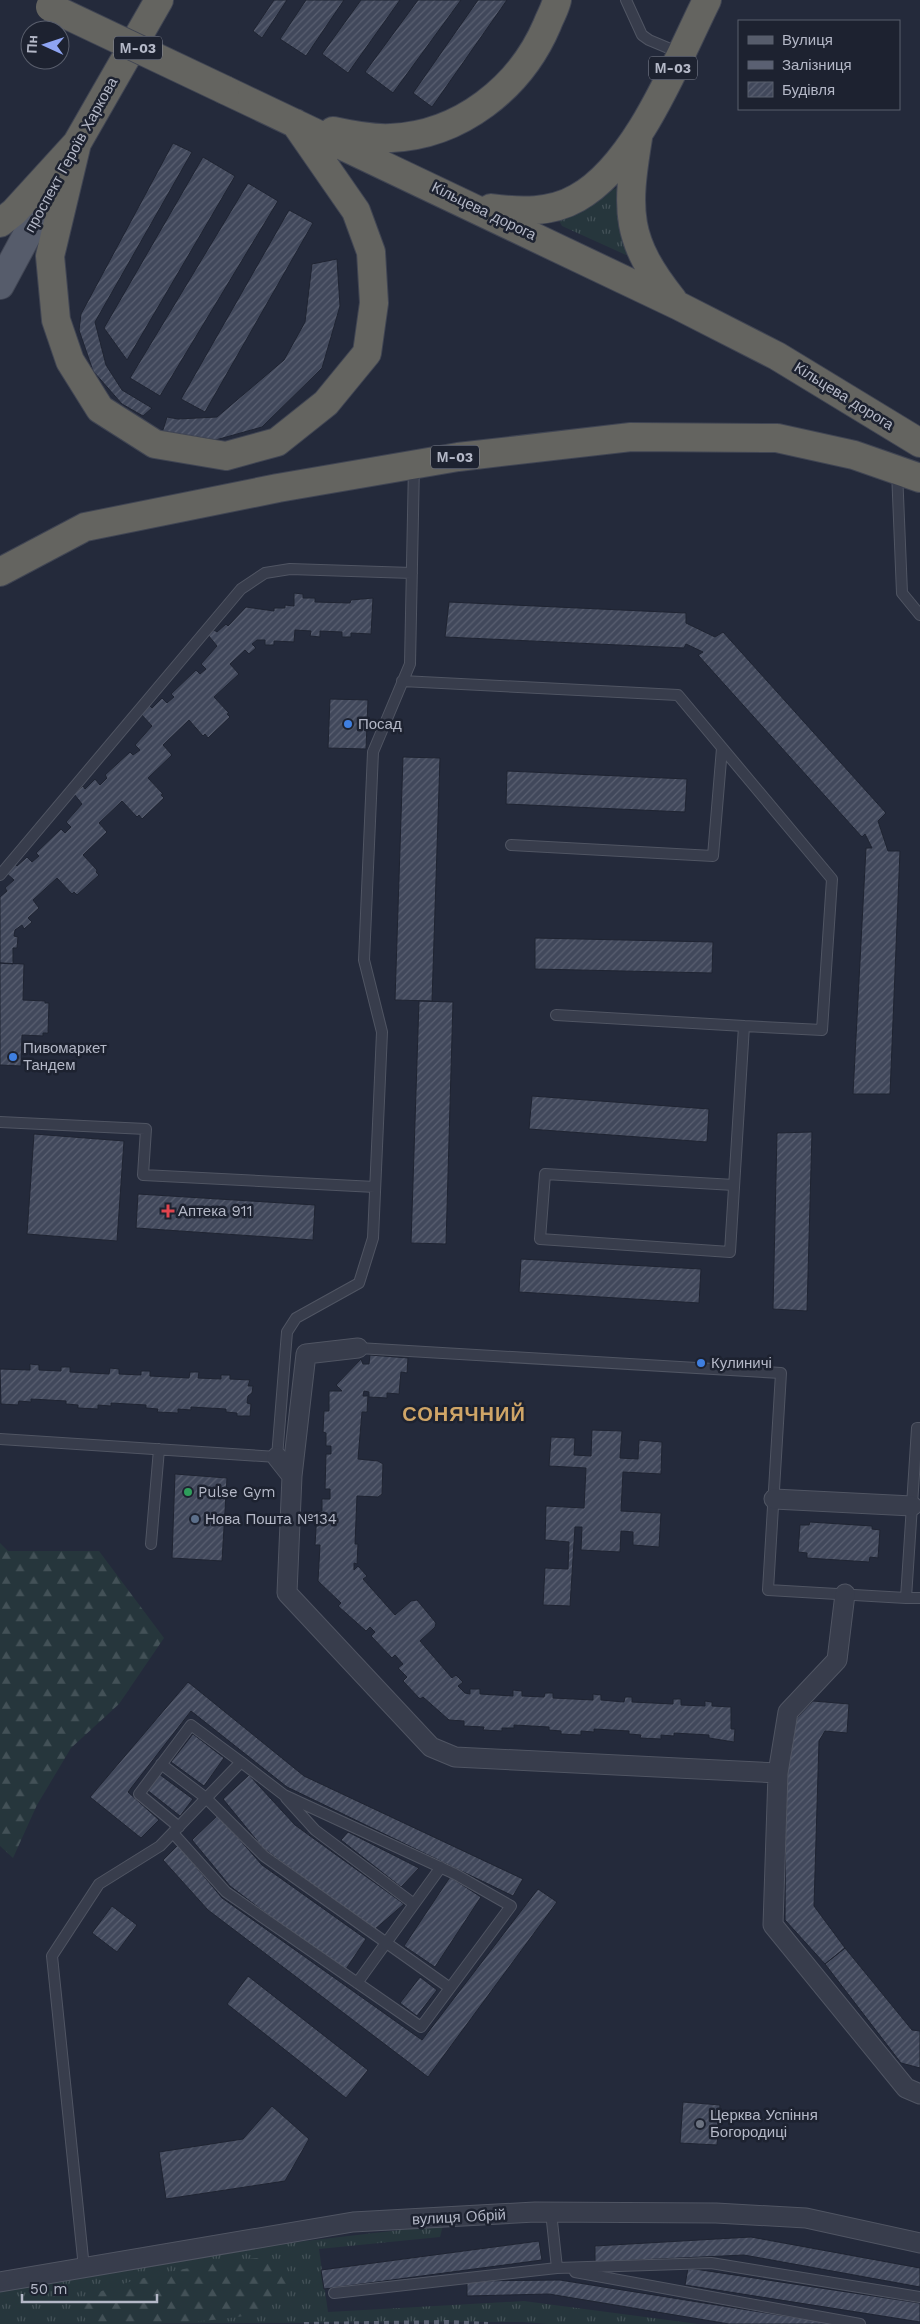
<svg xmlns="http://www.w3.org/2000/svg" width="920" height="2324" font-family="'Work Sans',sans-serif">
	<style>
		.grass { fill: url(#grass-tufts) }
		.forest { fill: url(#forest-firs) }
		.building { fill: url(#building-hatch); stroke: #1f2432 }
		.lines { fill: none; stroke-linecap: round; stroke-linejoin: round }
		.service-casing { stroke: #505563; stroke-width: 12 }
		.minor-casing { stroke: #505563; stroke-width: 21 }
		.primary-casing { stroke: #414654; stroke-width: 30 }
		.trunk-casing { stroke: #404553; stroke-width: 30 }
		.service { stroke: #383d4c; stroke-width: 10 }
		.minor { stroke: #383d4c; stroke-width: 19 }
		.primary { stroke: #565c6b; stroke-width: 28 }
		.trunk { stroke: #646460; stroke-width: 28 }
		.rail { stroke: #5a6072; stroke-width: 4; stroke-dasharray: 5 5; stroke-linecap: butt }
		.trunk-bridge-casing { stroke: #404553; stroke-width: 30; stroke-linecap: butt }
		.trunk-bridge { stroke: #646460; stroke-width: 28 }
		.shop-dot { fill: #3f7fe0; stroke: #1d2230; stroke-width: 2 }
		.health-dot { fill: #e0444e; stroke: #1d2230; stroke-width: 2 }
		.leisure-dot { fill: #2e9e5b; stroke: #1d2230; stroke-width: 2 }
		.service-dot { fill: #5c6f8a; stroke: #1d2230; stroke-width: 2 }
		.worship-dot { fill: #6b7280; stroke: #1d2230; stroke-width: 2 }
		.labels { text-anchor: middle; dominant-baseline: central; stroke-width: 5; stroke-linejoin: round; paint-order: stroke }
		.shield { fill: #1d2230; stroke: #878b9a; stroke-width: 1 }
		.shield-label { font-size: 14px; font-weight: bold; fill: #b4b8c7 }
		.street-label { font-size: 15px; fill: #b4b8c7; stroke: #1d2230 }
		.poi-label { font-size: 15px; fill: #b4b8c7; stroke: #1d2230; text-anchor: start }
		.district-label { font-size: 20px; font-weight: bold; letter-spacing: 1px; fill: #cfa567; stroke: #1d2230 }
	</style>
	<defs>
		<pattern id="grass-tufts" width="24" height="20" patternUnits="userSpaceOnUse" patternTransform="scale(1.25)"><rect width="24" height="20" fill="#26363c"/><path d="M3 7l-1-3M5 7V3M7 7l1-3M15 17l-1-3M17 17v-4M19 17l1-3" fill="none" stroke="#435157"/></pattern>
		<pattern id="forest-firs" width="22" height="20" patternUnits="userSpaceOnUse" patternTransform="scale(1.25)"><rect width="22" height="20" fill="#26363c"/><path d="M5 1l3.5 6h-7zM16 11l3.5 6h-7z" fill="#435157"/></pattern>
		<pattern id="building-hatch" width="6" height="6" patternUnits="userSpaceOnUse" patternTransform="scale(1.25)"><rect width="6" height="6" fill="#41485b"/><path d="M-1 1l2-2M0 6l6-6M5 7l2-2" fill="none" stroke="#5a6071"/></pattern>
	</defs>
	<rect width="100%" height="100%" fill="#242a3b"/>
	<!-- grass -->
	<path class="grass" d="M618,187L622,216L633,253L626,255L562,226L557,217L584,206Z
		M443,2225L440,2237L319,2249L328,2312L524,2301L698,2324H548L522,2322L0,2324V2287L228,2250Z"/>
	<!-- forest -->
	<path class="forest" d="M0,1543L8,1551H99L164,1638L119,1704L71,1748L37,1805L13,1858L0,1846Z
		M265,2257L289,2272L285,2288L272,2297L266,2312C208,2324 150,2324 91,2324L85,2318L79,2300C136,2275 204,2264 265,2257Z"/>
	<!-- building -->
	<path class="building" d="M274,0H287L262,38L253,31Z
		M306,0H344L306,56L280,39Z
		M361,0H400L348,73L322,54Z
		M418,0H461L393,93L365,72Z
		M478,0H507L432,107L413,93Z
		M173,143L192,152L95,322L106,365L122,390L152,408L143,416L122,404L93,371L79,330L81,314Z
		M203,157L235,176L127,360L104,328Z
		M248,183L278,201L160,396L130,378Z
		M289,210L313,223L205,412L181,399Z
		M337,259L340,306L322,368L262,427L212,441L162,433L167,417L178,419L217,417L284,360L305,322L312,264Z
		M294,593L303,594V598H315V602L350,603L351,600L373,598L371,634L351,633V637H342V632L320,631V637L310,636L311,631L295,630L294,642L274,641V645H265V640H257L252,644L256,648L249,654L245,650L230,664L239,674L214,697L229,713L227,714L230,717L208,738L205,734L203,736L189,720L163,745L172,755L148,778L163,794L161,795L164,798L142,819L139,815L137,817L122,801L99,823L107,832L83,855L97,870L96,872L99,875L77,895L74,892L72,894L57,878L33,900L39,908L28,918L32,922L24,929L22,925L15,930L14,936L18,937L17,948H13V964L0,963V897L7,891L5,888L14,880L5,872L14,863L17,866L27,857L32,862L39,856L36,853L61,829L65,833L71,827L66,822L82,804L74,794L83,786L85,789L95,779L100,785L107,778L105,775L130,752L133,755L140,750L135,745L152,726L140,713L149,705L152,708L162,698L167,703L174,697L171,694L196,670L200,674L206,669L201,664L217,646L208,635L214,630L217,632L226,624L228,626L246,607L274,611V608H285V605L294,606Z
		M449,602L686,613V623L715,637L723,632L886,813L878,821L888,851H900L890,1094H853L866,848H872L865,834L862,837L698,655L703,652L686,644L684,648L445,637Z
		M330,699L368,700L366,749L328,748Z
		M403,757L440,758L432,1001L395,1000Z
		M507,771L687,779L685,812L506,804Z
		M535,938L713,942L712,973L535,969Z
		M0,963L24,964L23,1000L45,1001V1003H49L48,1033H43V1036L22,1035L21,1066L0,1065Z
		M419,1001L453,1002L446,1244L411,1243Z
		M532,1096L709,1109L707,1142L529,1129Z
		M812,1132L807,1311L773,1309L777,1133Z
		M34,1134L124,1141L117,1241L27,1234Z
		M138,1194L315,1205L313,1240L136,1228Z
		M521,1259L701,1269L699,1303L519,1292Z
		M370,1355L408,1358L407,1373L401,1372L399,1394L387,1393V1398L369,1397V1392L364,1391L363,1396H368L367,1412H362L358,1459L378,1461L383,1464L382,1494L378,1497L357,1496L355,1544H358L357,1564L354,1563V1570L358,1566L367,1576L363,1579L395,1615L411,1601L417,1600L436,1623L435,1627L420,1641L452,1678L456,1675L463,1682L458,1686L465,1693L470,1694V1689H480V1694L513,1696V1690L522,1691V1696L544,1697L545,1693H553V1698L593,1700V1694L601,1695V1700L624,1702L625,1697H632V1702L673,1704V1699H681V1705L705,1706V1701L712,1702V1706L731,1707V1729H735L734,1742L709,1738V1735L674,1733V1736L661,1735V1739L640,1738L641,1735L629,1734V1731L594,1729V1732L581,1731V1735L561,1734V1731L549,1730V1727L514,1725V1728H502V1731L483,1730L484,1727L464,1726V1721L449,1720L423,1697L420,1699L403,1681L407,1677L398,1668L403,1664L395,1655L392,1658L371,1636L375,1632L370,1627L366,1631L338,1606L341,1603L318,1581L320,1545H315L317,1512L322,1511V1499H330V1489H325L326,1454H331V1446H326V1433L323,1432L324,1411H329V1391H342L336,1385L361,1359L363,1364H369Z
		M30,1364L39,1365V1370L61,1371V1367H70V1372L109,1374L110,1368L119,1369V1374L141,1375V1371H150V1376L189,1378L190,1372H199L198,1378L221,1379V1375H230V1379L250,1380L248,1386H253L252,1393L248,1396L247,1403L251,1404L250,1416H237V1413L226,1412V1409L191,1407V1410L178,1409V1413L157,1412L158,1409L146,1408V1405L111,1403V1406L98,1405V1409L78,1408V1405L66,1404V1401L31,1399V1402L19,1401L18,1405L1,1404L0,1369L30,1370Z
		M592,1430L622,1431L620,1458L638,1459L639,1440L662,1442L661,1474L623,1472L621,1511L661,1513L659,1547L633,1545V1532L621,1531L620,1552L581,1550L582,1527H575L570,1606L543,1605L545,1568L568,1569L569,1542L545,1540L546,1506L584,1508L586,1468L549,1466L551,1437L575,1438L574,1455L591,1456Z
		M175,1474L227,1478L222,1561L172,1558Z
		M810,1522L872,1526V1529L880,1530L878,1558L870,1557L869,1562L807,1558V1553L798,1552L800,1525H809Z
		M188,1682L304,1776L523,1879L513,1896L287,1787L191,1711L128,1792L159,1820L141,1838L90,1797Z
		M813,1701L849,1704L847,1733L825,1731L819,1741L814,1906L845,1948L825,1964L785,1920L786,1729Z
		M193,1734L224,1758L204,1786L171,1762Z
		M159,1774L193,1799L180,1816L147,1790Z
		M249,1775L295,1825L404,1904L374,1930L263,1848L223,1799Z
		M218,1815L262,1865L366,1939L344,1972L230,1886L192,1840Z
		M348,1832L419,1868L401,1887L341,1840Z
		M178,1845L222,1898L422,2040L538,1889L557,1902L428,2077L208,1910L163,1860Z
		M450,1877L481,1897L435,1967L404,1946Z
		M112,1906L137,1925L117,1952L92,1933Z
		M845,1948L912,2030L920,2031V2068L901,2063L825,1964Z
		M248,1976L368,2070L346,2098L227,2004Z
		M420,1977L437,1990L417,2016L400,2003Z
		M683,2102L720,2105L717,2145L680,2143Z
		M272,2106L309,2139L285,2181L166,2199L159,2152L243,2139Z
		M751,2237L920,2268V2287L744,2255L595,2262V2246Z
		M539,2241L542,2260L324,2289L321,2270Z
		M688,2268L920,2303V2322L685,2285Z
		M560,2280L836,2324H729L549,2294L467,2296V2281Z"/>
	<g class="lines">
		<!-- service casing -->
		<g class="service-casing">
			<path id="service" d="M626,0L642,35L649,40L680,53
				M897,471L902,593L920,615
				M402,681L678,695L832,879L822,1030L744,1026L730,1252L540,1239L545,1174L734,1185
				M511,845L713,856L722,748
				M0,875L241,589L265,573L290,569L412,573
				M556,1015L744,1026
				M0,1122L146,1129L143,1175L375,1187
				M358,1348L781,1373L768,1590L906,1598L917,1428H920
				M0,1439L277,1457L287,1332L296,1318L359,1283L373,1238L382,1032L364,960L373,752L410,664L414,465
				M151,1544L159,1449
				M906,1598H920
				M161,1764L206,1798L264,1856L450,1988
				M286,1798L315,1830L414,1904
				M173,1833L226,1892L421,2027L511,1906L455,1874L284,1795L241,1762
				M357,1983L441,1867
				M84,2268L52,1956L99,1884L160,1846L241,1762L191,1725L139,1794L179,1827
				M557,2268L711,2263L920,2297
				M575,2272L860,2324
				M334,2293L557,2268L551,2212"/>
		</g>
		<!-- minor casing -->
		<g class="minor-casing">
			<path id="minor" d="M277,1457L292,1476L287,1593L431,1747L455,1757L778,1773L773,1925L906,2088L920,2094
				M292,1476L306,1354L358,1348
				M774,1499L912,1506
				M778,1773L788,1712L837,1660L845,1594
				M0,2282L353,2222L535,2212L716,2213L806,2218L920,2243"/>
		</g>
		<!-- primary casing -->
		<g class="primary-casing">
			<path id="primary" d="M0,285L67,161"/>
		</g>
		<!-- trunk casing -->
		<g class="trunk-casing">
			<path id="trunk" d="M225,90L677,305L777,356L920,443
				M333,131C351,135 373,139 391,138C460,135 520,88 547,25C550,17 555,9 557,0
				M638,138C626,211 625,240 673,300
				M77,143L50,256L56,320L70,361L100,409L155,444L226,456L277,442L326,403L367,353L374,303L371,252L356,211L295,123
				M491,208C520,212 551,213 577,198C637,165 677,60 707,0
				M0,223L14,212L77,143L159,0
				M0,572L85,527L278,488L458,457L631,437L777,438L854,455L920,478"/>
		</g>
		<!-- service -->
		<use href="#service" class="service"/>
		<!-- minor -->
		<use href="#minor" class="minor"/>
		<!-- primary -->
		<use href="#primary" class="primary"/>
		<!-- trunk -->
		<use href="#trunk" class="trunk"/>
		<!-- rail -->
		<path class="rail" d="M304,2324L447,2322L488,2324"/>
		<!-- trunk-bridge casing -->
		<g class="trunk-bridge-casing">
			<path id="trunk-bridge" d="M50,7L225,90"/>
		</g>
		<!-- trunk-bridge -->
		<use href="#trunk-bridge" class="trunk-bridge"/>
	</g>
	<!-- markers -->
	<g class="shop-dot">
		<circle cx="348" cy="724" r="5"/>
		<circle cx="13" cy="1057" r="5"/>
		<circle cx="701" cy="1363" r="5"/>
	</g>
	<path class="health-dot" d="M165.5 1203.5h5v5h5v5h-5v5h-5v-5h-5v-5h5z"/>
	<circle class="leisure-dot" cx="188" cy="1492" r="5"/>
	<circle class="service-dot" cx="195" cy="1519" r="5"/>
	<circle class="worship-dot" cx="700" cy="2124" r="5"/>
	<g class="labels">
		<!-- shield labels -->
		<g class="shield">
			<rect x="114" y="36.5" width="48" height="23" rx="4"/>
			<rect x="649" y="56.5" width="48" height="23" rx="4"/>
			<rect x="431" y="445.5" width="48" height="23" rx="4"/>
		</g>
		<g class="shield-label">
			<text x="138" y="48">М-03</text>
			<text x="673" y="68">М-03</text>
			<text x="455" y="457">М-03</text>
		</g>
		<!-- street labels -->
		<g class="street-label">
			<text transform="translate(71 155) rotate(-61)">проспект Героїв Харкова</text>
			<text transform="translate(484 211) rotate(26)">Кільцева дорога</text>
			<text transform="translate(844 396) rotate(32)">Кільцева дорога</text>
			<text transform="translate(459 2217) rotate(-3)">вулиця Обрій</text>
		</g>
		<!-- poi labels -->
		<g class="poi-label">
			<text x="358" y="724">Посад</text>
			<text x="23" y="1048">Пивомаркет<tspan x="23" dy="17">Тандем</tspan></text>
			<text x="178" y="1211">Аптека 911</text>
			<text x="711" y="1363">Кулиничі</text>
			<text x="198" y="1492">Pulse Gym</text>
			<text x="205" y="1519">Нова Пошта №134</text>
			<text x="710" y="2115">Церква Успіння<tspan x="710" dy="17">Богородиці</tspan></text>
		</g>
		<!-- district labels -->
		<g class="district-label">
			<text x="464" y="1414">СОНЯЧНИЙ</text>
		</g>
	</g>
	<!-- legend -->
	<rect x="738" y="20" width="162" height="90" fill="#1d2230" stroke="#595e6c"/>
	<rect x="748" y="36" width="25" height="8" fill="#565c6b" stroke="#595e6c"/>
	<text x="782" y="45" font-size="15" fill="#b4b8c7">Вулиця</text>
	<rect x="748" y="61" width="25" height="8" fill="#5a6072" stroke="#595e6c"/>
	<text x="782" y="70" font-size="15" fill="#b4b8c7">Залізниця</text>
	<rect x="748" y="82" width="25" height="15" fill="url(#building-hatch)" stroke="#595e6c"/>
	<text x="782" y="95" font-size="15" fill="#b4b8c7">Будівля</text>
	<!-- north arrow -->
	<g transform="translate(45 45) rotate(273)"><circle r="24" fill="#1d2230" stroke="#595e6c"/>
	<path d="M0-4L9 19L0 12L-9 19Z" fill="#8ea4f2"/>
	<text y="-8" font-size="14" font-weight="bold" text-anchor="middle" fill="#b4b8c7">Пн</text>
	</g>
	<!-- scale -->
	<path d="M22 2294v8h135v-8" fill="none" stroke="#b4b8c7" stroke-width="2.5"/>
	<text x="30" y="2294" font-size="15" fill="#b4b8c7" stroke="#1d2230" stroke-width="4" paint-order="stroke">50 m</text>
</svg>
